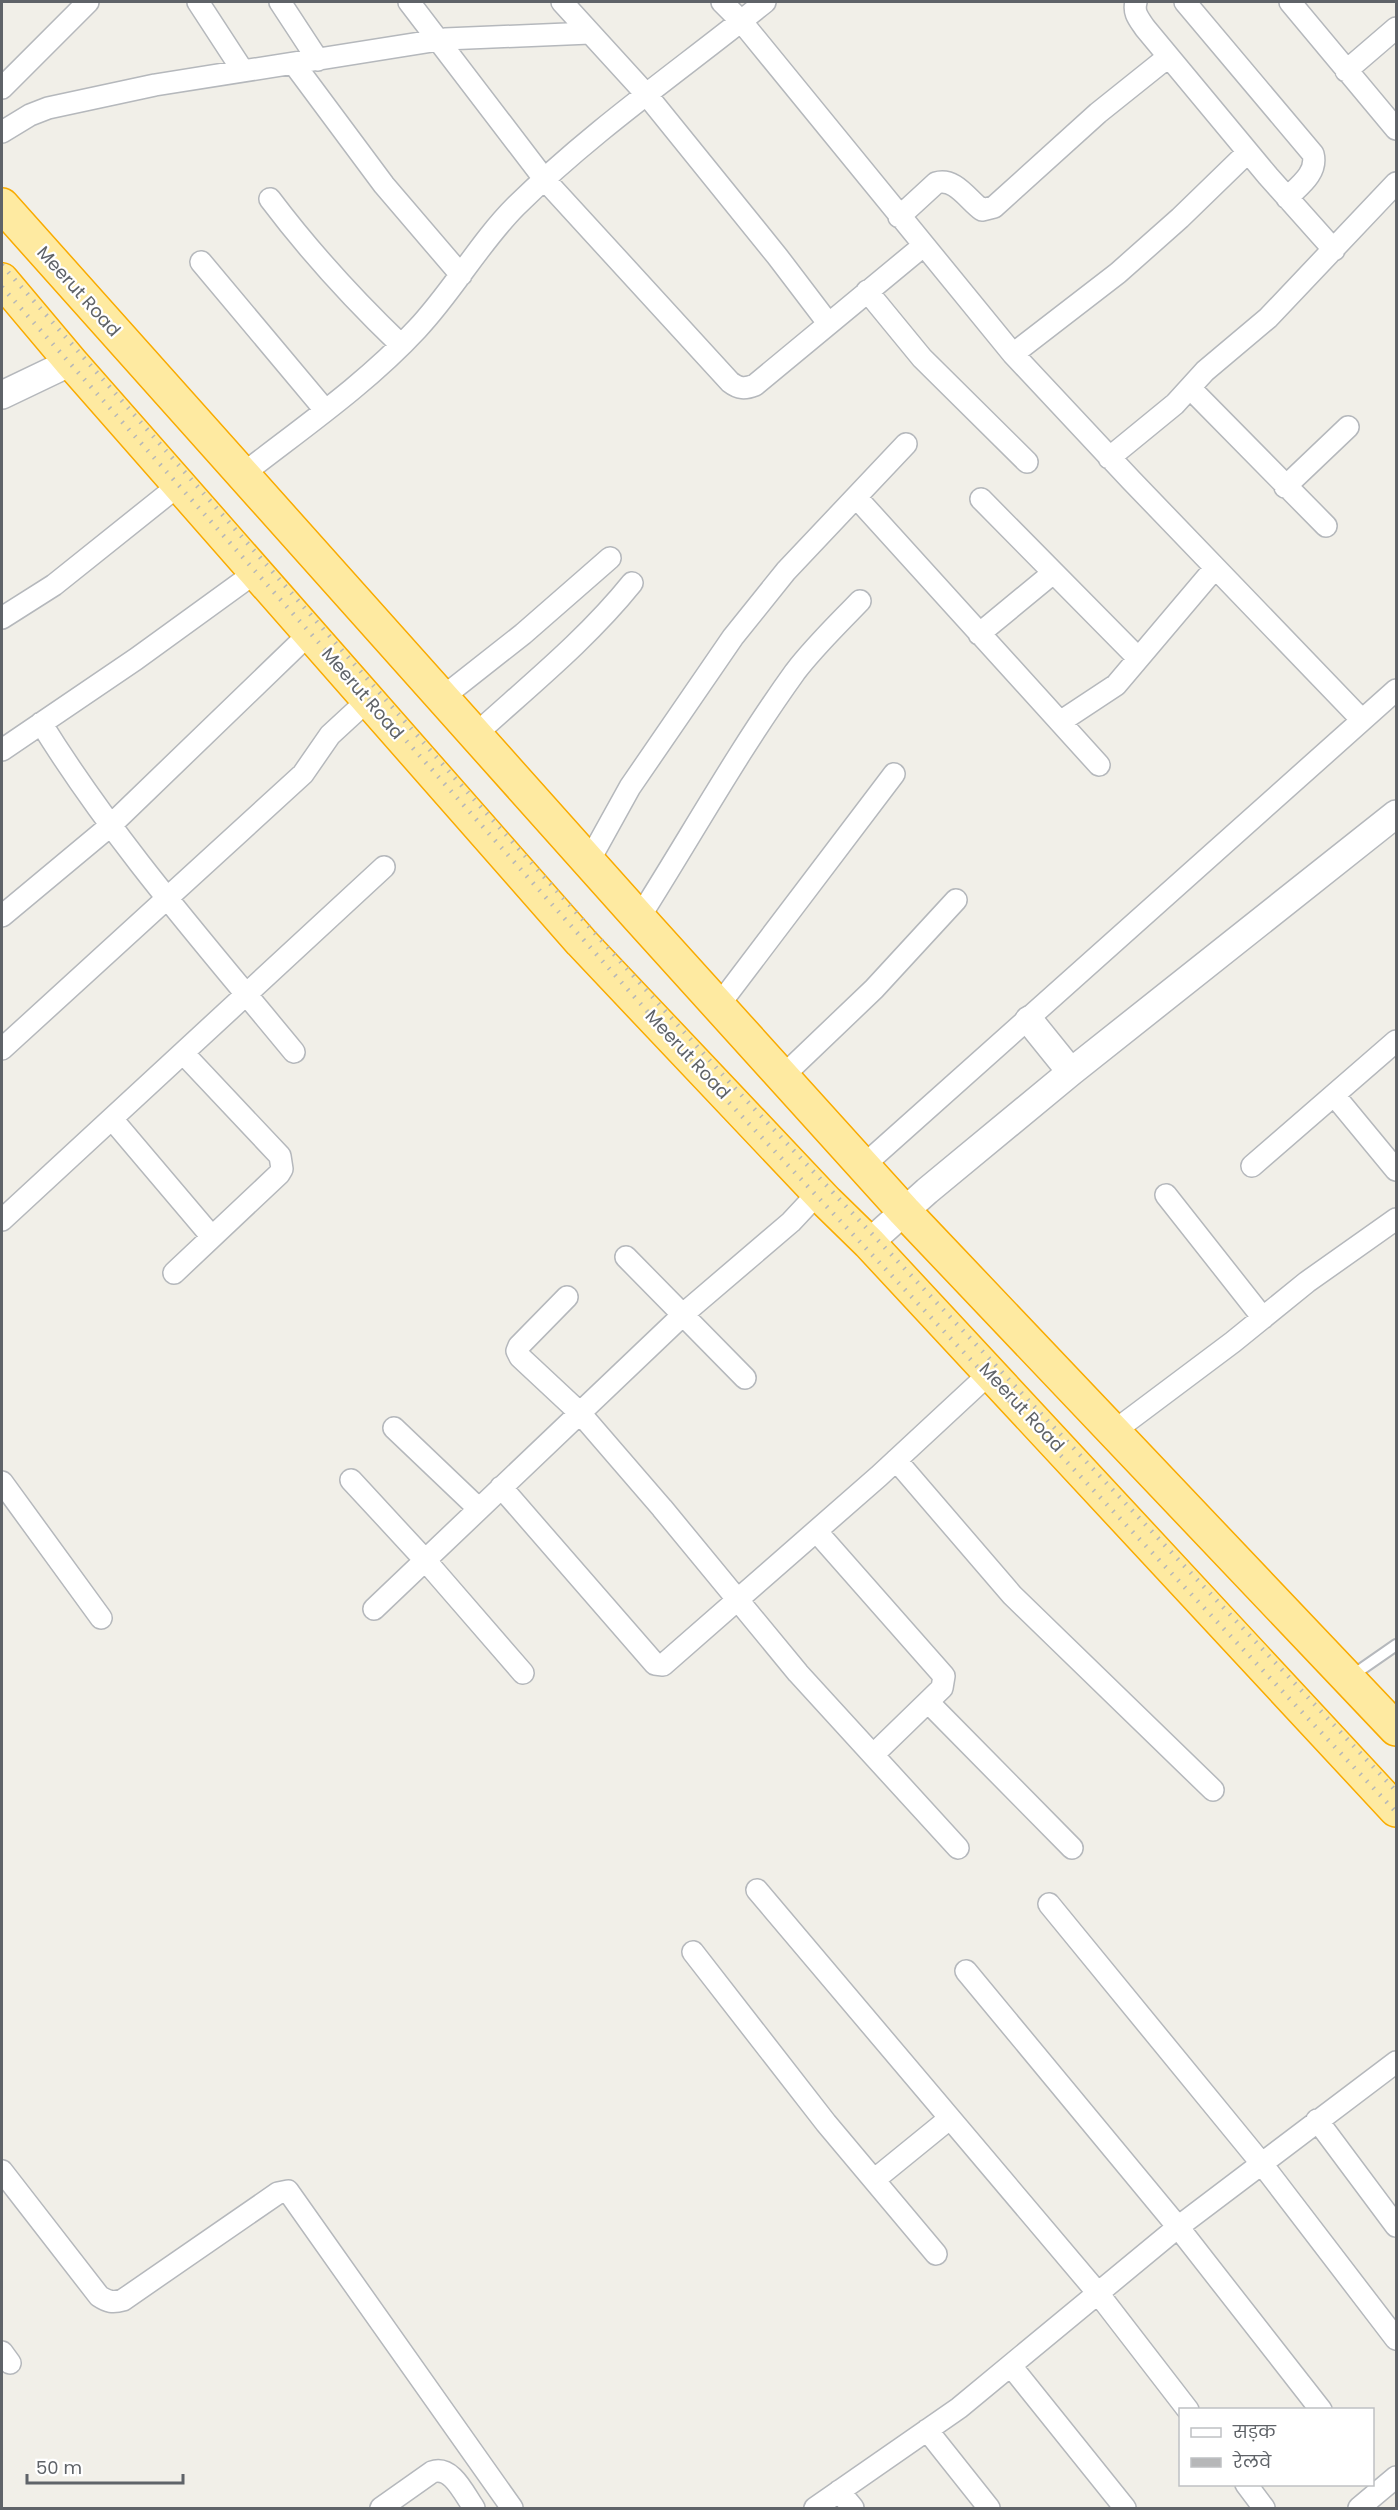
<svg xmlns="http://www.w3.org/2000/svg" width="1398" height="2510" font-family="Poppins,'Noto Sans Devanagari',sans-serif">
	<style>
		.lines { fill: none; stroke-linecap: round; stroke-linejoin: round }
		.service-casing { stroke: #b5b8bc; stroke-width: 14 }
		.minor-casing { stroke: #b5b8bc; stroke-width: 24 }
		.tertiary-casing { stroke: #b5b8bc; stroke-width: 30 }
		.trunk-casing { stroke: #f9ab00; stroke-width: 36 }
		.service { stroke: #fff; stroke-width: 10 }
		.minor { stroke: #fff; stroke-width: 21 }
		.tertiary { stroke: #fff; stroke-width: 27 }
		.trunk { stroke: #feeaa1; stroke-width: 33 }
		.rail { stroke: #b6b7b8; stroke-width: 4.5; stroke-dasharray: 1.5 8; stroke-linecap: butt }
		.labels { text-anchor: middle; dominant-baseline: central; stroke-width: 4.5; stroke-linejoin: round; paint-order: stroke }
		.street-label { font-size: 18px; fill: #5f6368; stroke: #fff }
	</style>
	<rect width="100%" height="100%" fill="#f1efe8"/>
	<g class="lines">
		<!-- service casing -->
		<g class="service-casing">
			<path id="service" d="M1350,1677L1396,1645"/>
		</g>
		<!-- minor casing -->
		<g class="minor-casing">
			<path id="minor" d="M198,2L243,71
				M280,2L318,60
				M409,2L545,180L730,382C739,389 745,389 755,385L923,246
				M562,2L646,94L777,256L828,323
				M722,2L741,21L1013,354L1131,480L1362,720
				M1136,2C1133,13 1139,19 1145,28L1268,176L1334,250
				M1185,2L1313,154C1318,173 1299,186 1287,198
				M1290,2L1396,129
				M294,64L384,185L461,275
				M1346,71L1396,28
				M2,88L88,2
				M2,132L30,115L48,108L155,85L445,39L590,33
				M270,199C310,252 354,300 401,345
				M899,217L936,183C955,177 968,200 982,210L994,207L1098,113L1168,57
				M201,262L325,410
				M867,291L922,358L1027,462
				M1013,354L1118,273L1180,218L1248,152
				M1190,388L1326,526
				M1109,458L1175,404L1205,371L1268,318L1396,183
				M243,474C302,428 366,384 417,329C453,291 479,243 516,206C593,130 682,69 765,2
				M1285,487L1348,427
				M856,497L1099,765
				M981,499L1137,657
				M2,618L54,585L179,485
				M979,634L1053,573
				M443,697L523,634L610,558
				M1060,722L1116,685L1215,568
				M41,723C114,841 206,945 294,1052
				M476,734C530,685 587,639 632,583
				M2,750L136,659L256,572
				M589,861L630,787L733,637L786,571L906,444
				M2,916L110,826L310,633
				M639,918C691,836 738,751 795,672C814,647 838,624 860,601
				M719,1005L894,774
				M2,1049L303,774L330,735L368,700
				M783,1076L874,989L956,900
				M1334,1095L1396,1170
				M112,1119L212,1237
				M863,1166L1396,690
				M1252,1166L1396,1041
				M1166,1195L1263,1318
				M2,1220L384,867
				M626,1257L745,1378
				M174,1273L279,1174L282,1169L280,1156L183,1053
				M567,1297L519,1346L517,1351L520,1357L580,1413L662,1508L798,1673L958,1848
				M394,1428L479,1509
				M1113,1432L1233,1342L1307,1282L1396,1219
				M896,1460L1012,1595L1213,1790
				M351,1480L425,1560L523,1673
				M2,1482L101,1618
				M501,1487L655,1664L663,1665L879,1476L990,1373
				M817,1532L944,1676L942,1688L873,1755
				M374,1609L688,1310L791,1222L819,1192
				M928,1702L1072,1848
				M757,1890L1097,2292L1188,2410
				M1049,1904L1262,2164L1396,2339
				M693,1952L826,2123L936,2254
				M966,1971L1178,2227L1321,2410
				M1317,2120L1396,2226
				M2,2171L99,2296C108,2302 113,2303 123,2300L278,2193L288,2191L512,2508
				M874,2180L949,2119
				M2,2352L10,2363
				M1011,2366L1125,2508
				M927,2430L989,2508
				M1246,2484L1264,2508
				M839,2491L853,2508
				M381,2508L432,2472C452,2465 464,2494 474,2508
				M815,2508L959,2408L1178,2227L1396,2062
				M1359,2508L1396,2477"/>
		</g>
		<!-- tertiary casing -->
		<g class="tertiary-casing">
			<path id="tertiary" d="M2,395L71,362
				M1029,1020L1071,1072
				M869,1243L927,1191L1071,1072L1396,814"/>
		</g>
		<!-- trunk casing -->
		<g class="trunk-casing">
			<path id="trunk" d="M2,205L639,918L904,1211L1396,1729
				M2,280L71,362L581,942L827,1202L869,1243L1396,1810"/>
		</g>
		<!-- service -->
		<use href="#service" class="service"/>
		<!-- minor -->
		<use href="#minor" class="minor"/>
		<!-- tertiary -->
		<use href="#tertiary" class="tertiary"/>
		<!-- trunk -->
		<use href="#trunk" class="trunk"/>
		<!-- rail -->
		<path class="rail" d="M2,265L453,776L731,1084L1396,1791
			M2,287L720,1093L1396,1812"/>
	</g>
	<g class="labels">
		<!-- street labels -->
		<g class="street-label">
			<text transform="translate(79 291) rotate(48)">Meerut Road</text>
			<text transform="translate(363 693) rotate(49)">Meerut Road</text>
			<text transform="translate(688 1054) rotate(47)">Meerut Road</text>
			<text transform="translate(1022 1407) rotate(47)">Meerut Road</text>
		</g>
	</g>
	<!-- border -->
	<rect width="1398" height="2510" fill="none" stroke="#5f6368" stroke-width="6"/>
	<!-- legend -->
	<rect x="1179" y="2408" width="195" height="78" fill="#ffffff" stroke="#bfc1c3" stroke-width="1.5"/>
	<rect x="1191" y="2428" width="30" height="9" fill="#ffffff" stroke="#bfc1c3" stroke-width="1.5"/>
	<text x="1233" y="2438" font-size="18" fill="#5f6368">सड़क</text>
	<rect x="1191" y="2458" width="30" height="9" fill="#b6b7b8" stroke="#bfc1c3" stroke-width="1.5"/>
	<text x="1233" y="2468" font-size="18" fill="#5f6368">रेलवे</text>
	<!-- scale -->
	<path d="M27 2474v9h156v-9" fill="none" stroke="#5f6368" stroke-width="3"/>
	<text x="36" y="2474" font-size="18" fill="#5f6368" stroke="#ffffff" stroke-width="4.5" paint-order="stroke">50 m</text>
</svg>
